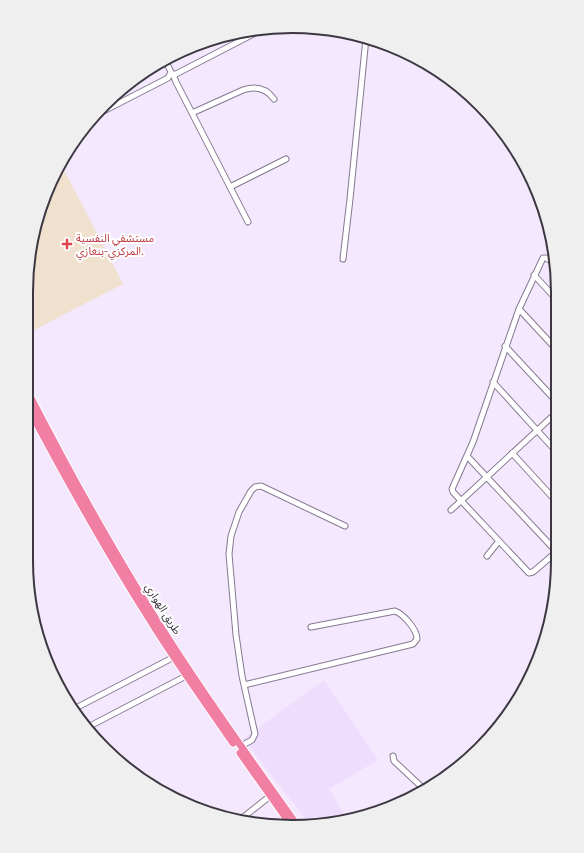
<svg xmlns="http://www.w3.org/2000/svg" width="584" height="853" font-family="'Fira Sans Condensed','Noto Sans Arabic',sans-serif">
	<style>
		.built { fill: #efddfe }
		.medical { fill: #f0e0ce }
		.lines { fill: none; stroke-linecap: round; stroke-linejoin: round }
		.minor-casing { stroke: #867990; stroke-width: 7 }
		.highway-casing { stroke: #fff; stroke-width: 9 }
		.minor { stroke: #fff; stroke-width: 5 }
		.highway { stroke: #f17fa4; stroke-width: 7 }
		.health-dot { fill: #e0444e; stroke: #fff; stroke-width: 1.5 }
		.labels { text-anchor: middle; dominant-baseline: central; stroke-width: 4; stroke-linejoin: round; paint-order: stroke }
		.health-label { font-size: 11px; fill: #be3a42; stroke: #fff; text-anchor: start }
		.street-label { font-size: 11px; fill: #3c3741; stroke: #fff }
		.rim { fill: none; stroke: #3c3741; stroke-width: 2 }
	</style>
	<rect width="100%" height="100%" fill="#f3e8fd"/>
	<!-- built -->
	<path class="built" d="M324,680L378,760L329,789L348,820L344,822L310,824L243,739Z"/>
	<!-- medical -->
	<path class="medical" d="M61,164L123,284L30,332L31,240L54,174Z"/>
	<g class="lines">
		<!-- minor casing -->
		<g class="minor-casing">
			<path id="minor" d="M171,74H176L263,29
				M173,74L176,82L248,222
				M192,113L243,90C255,86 266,88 274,99
				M96,115L168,78L171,72L165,60
				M230,187L286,159
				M343,259L350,199L366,38
				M534,275L558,301
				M519,309L557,350
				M505,346L556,401
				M493,382L555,450
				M512,453L555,500
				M467,456L554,549
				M451,510L556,413
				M554,554L533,572L529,573L453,492L452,489L473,442L519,309L543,258H546L555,263
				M487,556L499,541
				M244,685L413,644L417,639C417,629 403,614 395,611L311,627
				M72,710L174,657
				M88,727L186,676
				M241,746L252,740L255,734L242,676L236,635L229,554L231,536L239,512L251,491L255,487L261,486L345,526
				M393,756L394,761L426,791
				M241,819L270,796"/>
		</g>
		<!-- highway casing -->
		<g class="highway-casing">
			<path id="highway" d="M29,394C63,460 99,526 138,590C187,671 242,748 297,825
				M28,407C66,479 106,551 150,620C176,662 205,702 233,743
				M240,753L291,825"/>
		</g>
		<!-- minor -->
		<use href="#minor" class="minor"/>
		<!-- highway -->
		<use href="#highway" class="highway"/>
	</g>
	<!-- markers -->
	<path class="health-dot" d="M65 238h4v4h4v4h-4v4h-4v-4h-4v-4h4z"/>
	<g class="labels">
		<!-- health labels -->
		<g class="health-label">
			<text x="76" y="238">مستشفي النفسية<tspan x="76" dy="13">المركزي-بنغازي.</tspan></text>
		</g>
		<!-- street labels -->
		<g class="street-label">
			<text transform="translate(163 609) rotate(58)">طريق الهواري</text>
		</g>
	</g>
	<!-- crop -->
	<path d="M0 0H584V853H0ZM292 33H292A259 259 0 0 1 551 292V561A259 259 0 0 1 292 820H292A259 259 0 0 1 33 561V292A259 259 0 0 1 292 33Z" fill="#efeff0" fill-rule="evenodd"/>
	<path class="rim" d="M292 33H292A259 259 0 0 1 551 292V561A259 259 0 0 1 292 820H292A259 259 0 0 1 33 561V292A259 259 0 0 1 292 33Z"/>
</svg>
